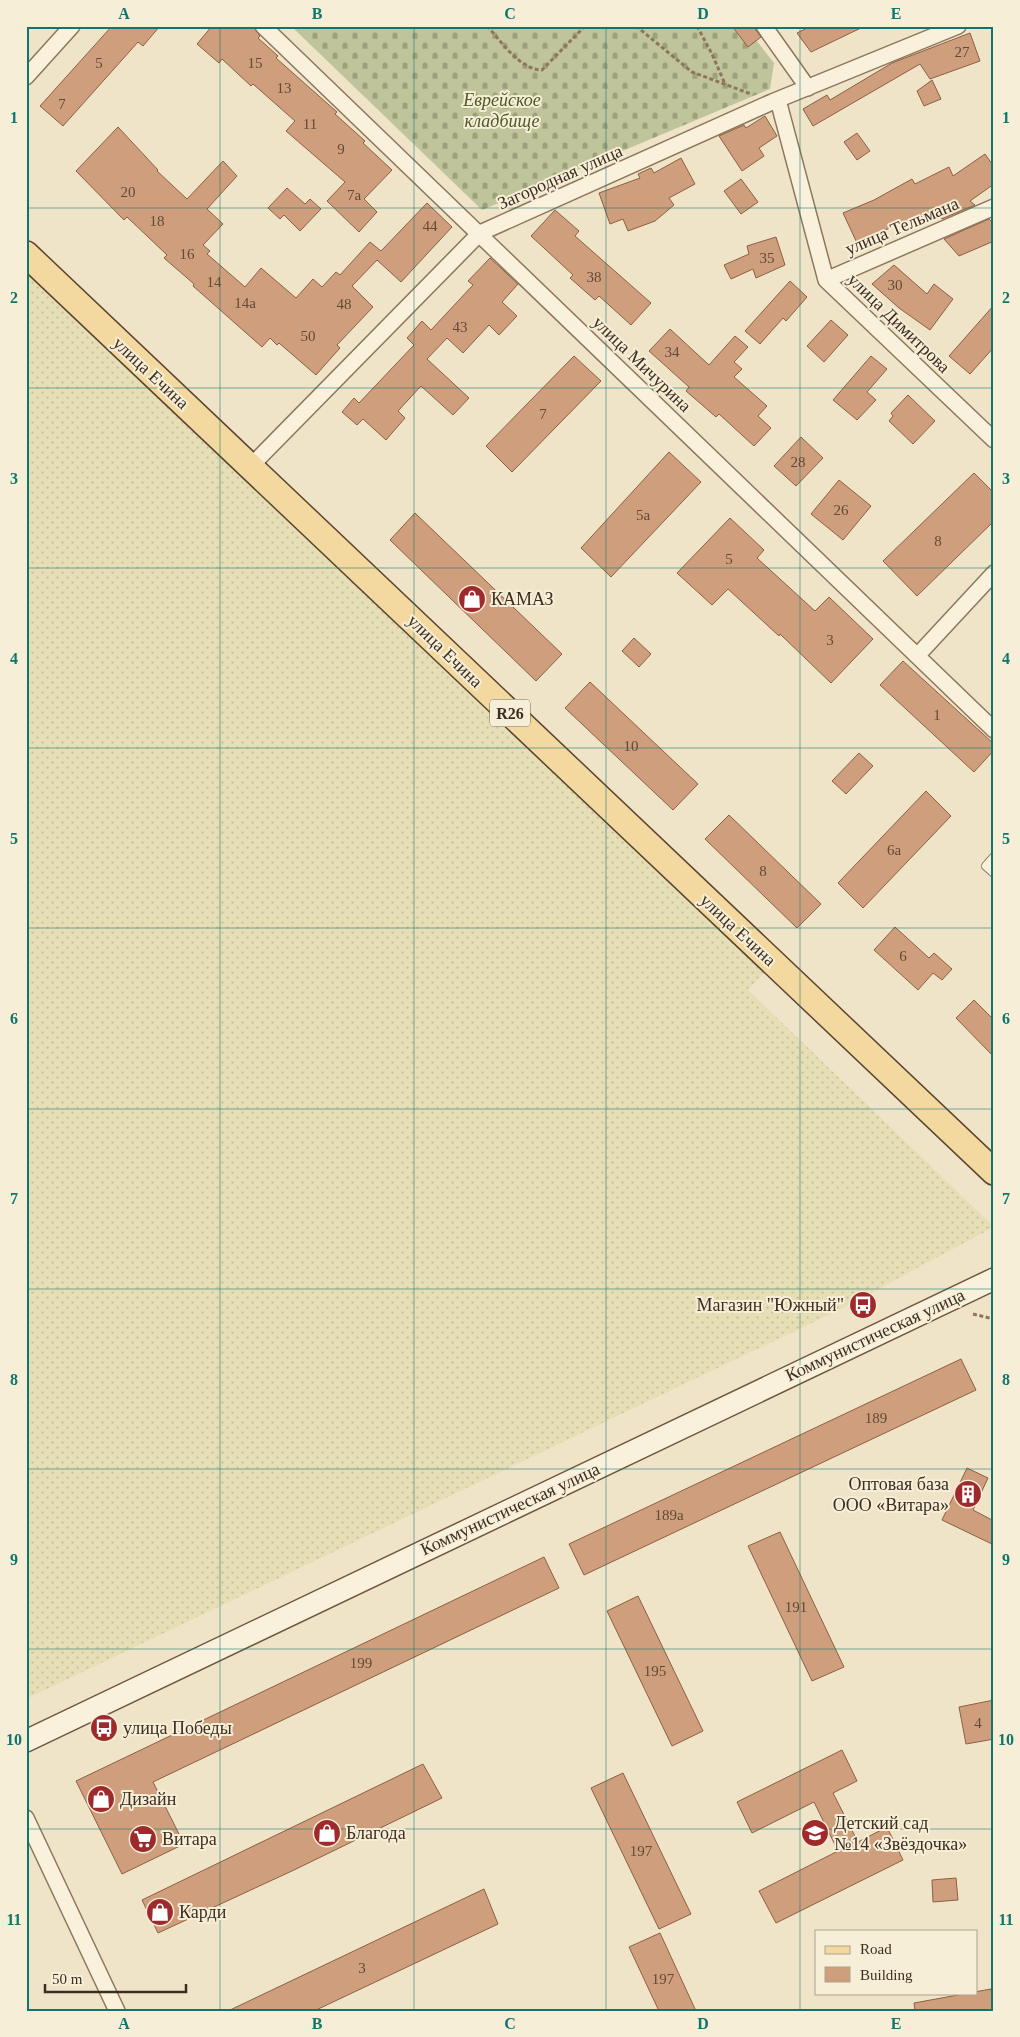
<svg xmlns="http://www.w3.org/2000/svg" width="1020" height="2037" font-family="'Times New Roman',serif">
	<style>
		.farmland { fill: url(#farmland-dots) }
		.cemetery { fill: url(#cemetery-stones) }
		.building { fill: #cf9f7d; stroke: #8d5f41 }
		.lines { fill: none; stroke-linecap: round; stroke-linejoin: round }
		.lane-casing { stroke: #8d765c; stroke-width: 10 }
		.street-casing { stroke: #8d765c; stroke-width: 18 }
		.secondary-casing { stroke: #6f573f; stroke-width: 24 }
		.primary-casing { stroke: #5b4430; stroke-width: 28 }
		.path { stroke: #8d765c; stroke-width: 3; stroke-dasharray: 4 2.5; stroke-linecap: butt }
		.lane { stroke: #faf1dc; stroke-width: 8 }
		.street { stroke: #faf1dc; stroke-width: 15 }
		.secondary { stroke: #faf1dc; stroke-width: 21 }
		.primary { stroke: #f3d9a0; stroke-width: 25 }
		.grid { fill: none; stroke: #0f766e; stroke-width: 1; stroke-opacity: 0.55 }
		.labels { text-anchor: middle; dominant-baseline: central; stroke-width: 4; stroke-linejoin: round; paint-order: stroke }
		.number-label { font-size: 15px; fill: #624a37 }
		.shield { fill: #f7eed8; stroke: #756857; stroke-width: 1 }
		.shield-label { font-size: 16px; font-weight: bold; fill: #3d2e20 }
		.park-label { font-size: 18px; font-style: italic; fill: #4d5a26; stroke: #f7eed8 }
		.street-label { font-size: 18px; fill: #3d2e20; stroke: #f7eed8 }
		.poi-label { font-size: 18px; fill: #3d2e20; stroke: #f7eed8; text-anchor: start }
		.neatline { fill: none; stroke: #0f766e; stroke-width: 2 }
		.grid-label { font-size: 16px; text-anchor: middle; font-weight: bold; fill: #0f766e }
	</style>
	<defs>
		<pattern id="farmland-dots" width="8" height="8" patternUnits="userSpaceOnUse" patternTransform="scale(1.25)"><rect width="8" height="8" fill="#e6deb5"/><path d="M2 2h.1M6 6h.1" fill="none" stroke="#c6bf9b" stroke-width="1.8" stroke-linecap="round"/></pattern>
		<pattern id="cemetery-stones" width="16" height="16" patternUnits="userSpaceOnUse" patternTransform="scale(1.25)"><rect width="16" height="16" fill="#bfc49a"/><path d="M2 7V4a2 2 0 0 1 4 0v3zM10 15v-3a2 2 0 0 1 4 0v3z" fill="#9ca07d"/></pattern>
	</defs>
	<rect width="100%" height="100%" fill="#f0e4c8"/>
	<!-- farmland -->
	<path class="farmland" d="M26,254L773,963L748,990L994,1227L843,1308L26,1699Z"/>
	<!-- cemetery -->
	<path class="cemetery" d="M291,26H745L774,63L770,89L482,210Z"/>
	<!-- building -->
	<path class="building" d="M112,26H160L143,46L138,42L63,126L40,106Z
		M212,26H254L260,36L258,38L278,56L276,58L337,112L335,114L365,141L363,143L392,170L364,199L377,212L359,232L327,201L345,182L286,131L295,121L253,84L251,86L222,59L219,63L197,44Z
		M732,26H753L761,37L748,47Z
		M811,26H865L811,52L797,33Z
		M970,33L980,61L930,79L920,64L813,126L803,109L827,95L830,100L892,63Z
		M932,80L941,99L924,106L917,91Z
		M765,116L777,136L759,148L764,156L742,171L719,136L744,125L746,128Z
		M118,127L158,170L157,171L187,199L223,161L237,176L207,209L223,224L203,245L210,251L207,254L245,287L261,268L296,298L313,279L322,287L336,272L340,275L370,242L381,251L427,203L452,227L401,282L377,260L352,286L373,307L337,345L340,348L316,375L279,343L277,345L270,338L262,347L193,286L194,284L164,258L167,255L127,217L124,220L76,171Z
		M857,133L870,151L857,160L844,142Z
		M985,154L994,167V184L970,201L975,205L942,219L937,208L907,225L905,221L857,243L843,213L874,200L912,179L915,184L949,167L953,176Z
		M681,158L695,184L669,198L674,205L655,221L628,231L623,219L610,224L599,193L640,178L638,174L651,168L654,173Z
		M741,179L758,202L741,214L724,191Z
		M287,188L305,204L310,199L321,209L300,231L284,215L280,219L268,208Z
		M555,210L579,231L575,236L651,303L631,325L599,296L595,300L570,278L573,275L531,236Z
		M989,219L994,224V241L959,256L944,239Z
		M776,237L785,265L756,278L753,269L731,279L724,265L749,254L747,246Z
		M490,258L518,284L502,302L517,316L499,335L489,325L463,353L447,338L427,359L469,398L453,415L421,386L398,411L405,418L386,440L363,419L357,425L342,412L354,398L359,403L414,345L407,338L422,321L431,330L473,285L468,281Z
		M894,265L927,294L934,284L953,299L930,330L899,308L872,284Z
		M790,281L807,297L786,321L783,318L760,344L745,331Z
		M994,305V347L970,374L949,356Z
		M831,320L848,335L824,362L807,346Z
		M670,329L709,365L735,336L748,347L734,362L742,369L734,377L767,406L758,416L771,428L754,446L719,414L716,417L686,391L689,387L649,351Z
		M574,356L601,381L512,472L486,446Z
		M871,356L887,369L867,392L876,400L857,420L833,400Z
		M908,395L935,421L913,444L889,421L893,416L891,413Z
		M801,437L823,458L796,486L774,466Z
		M669,452L701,482L611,577L581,548Z
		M974,473L994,493V521L917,596L883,561Z
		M839,480L871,506L843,540L811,514Z
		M415,513L562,654L536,681L390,540Z
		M730,518L764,550L757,558L815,611L829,597L873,639L831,683L780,634L779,636L728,589L712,605L677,573Z
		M634,638L651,654L639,667L622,651Z
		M903,661L994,744V750L974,772L880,685Z
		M590,682L698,784L673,810L565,708Z
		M859,753L873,766L846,794L832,781Z
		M926,791L951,816L863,908L838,883Z
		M729,815L821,904L797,928L705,839Z
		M895,927L929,958L934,953L952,969L942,980L933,973L918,990L874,950Z
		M974,1000L994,1020V1057L956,1018Z
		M961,1359L976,1390L584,1575L569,1544Z
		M967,1468L988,1478L973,1510L994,1521V1545L942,1520Z
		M780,1532L844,1667L812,1681L748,1546Z
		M544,1557L559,1588L153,1782L184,1844L122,1874L76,1781Z
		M638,1596L703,1731L672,1746L607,1611Z
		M994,1700V1739L966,1744L959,1707Z
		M842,1750L857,1781L833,1793L858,1842L887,1827L903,1860L776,1923L759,1891L838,1851L814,1802L752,1833L737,1802Z
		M423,1764L442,1798L294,1870L158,1933L142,1900Z
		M623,1773L691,1914L659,1929L591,1788Z
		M956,1878L958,1900L933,1902L932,1880Z
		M484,1889L498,1924L314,2011H228Z
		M660,1933L696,2011H659L629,1947Z
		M991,1989L994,2011H915L914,2003Z"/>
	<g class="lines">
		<!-- lane casing -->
		<g class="lane-casing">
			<path id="lane" d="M994,857L986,866L994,873"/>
		</g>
		<!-- street casing -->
		<g class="street-casing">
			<path id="street" d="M263,26L994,730
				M764,26L808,88
				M26,77L72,26
				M778,100L826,280L994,440
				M826,280L994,207
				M250,467L480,233L772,102L958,26
				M917,656L994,573
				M26,1818L117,2011"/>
		</g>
		<!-- secondary casing -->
		<g class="secondary-casing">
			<path id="secondary" d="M26,1741L994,1279"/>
		</g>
		<!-- primary casing -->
		<g class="primary-casing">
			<path id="primary" d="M26,254L994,1172"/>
		</g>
		<!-- path -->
		<path class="path" d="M487,26C501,41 520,70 542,70L585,26
			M636,26L692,72L751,94
			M697,26L712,54L725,84
			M973,1314L994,1319"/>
		<!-- lane -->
		<use href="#lane" class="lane"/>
		<!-- street -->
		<use href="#street" class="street"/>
		<!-- secondary -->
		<use href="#secondary" class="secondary"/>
		<!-- primary -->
		<use href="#primary" class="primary"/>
	</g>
	<!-- grid -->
	<path class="grid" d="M220,26V2011M414,26V2011M606,26V2011M800,26V2011M26,208H994M26,388H994M26,568H994M26,748H994M26,928H994M26,1109H994M26,1289H994M26,1469H994M26,1649H994M26,1829H994"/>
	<!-- icons -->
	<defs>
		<g id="shop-disc" transform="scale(1.4375)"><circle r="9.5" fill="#9e2a2b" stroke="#f7eed8"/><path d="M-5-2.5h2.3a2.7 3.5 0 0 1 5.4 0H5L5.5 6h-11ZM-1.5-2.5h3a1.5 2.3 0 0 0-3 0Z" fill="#fff"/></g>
		<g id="bus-disc" transform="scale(1.4375)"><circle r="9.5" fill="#9e2a2b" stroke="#f7eed8"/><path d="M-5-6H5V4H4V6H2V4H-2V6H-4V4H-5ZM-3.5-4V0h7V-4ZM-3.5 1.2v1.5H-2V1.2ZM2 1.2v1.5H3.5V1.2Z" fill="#fff"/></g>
		<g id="building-disc" transform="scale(1.4375)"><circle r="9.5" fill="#9e2a2b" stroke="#f7eed8"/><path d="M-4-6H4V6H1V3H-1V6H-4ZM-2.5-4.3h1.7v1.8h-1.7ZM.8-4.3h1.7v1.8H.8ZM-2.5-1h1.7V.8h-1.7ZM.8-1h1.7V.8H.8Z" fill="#fff"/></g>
		<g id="school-disc" transform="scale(1.4375)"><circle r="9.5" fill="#9e2a2b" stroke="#f7eed8"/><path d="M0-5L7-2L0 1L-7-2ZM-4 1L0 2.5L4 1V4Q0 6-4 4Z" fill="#fff"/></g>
		<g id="supermarket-disc" transform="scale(1.4375)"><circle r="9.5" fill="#9e2a2b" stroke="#f7eed8"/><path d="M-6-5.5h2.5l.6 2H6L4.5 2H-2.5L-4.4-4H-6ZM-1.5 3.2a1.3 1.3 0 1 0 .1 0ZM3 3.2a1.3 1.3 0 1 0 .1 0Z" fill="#fff"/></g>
	</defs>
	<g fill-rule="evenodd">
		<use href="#shop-disc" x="472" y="599"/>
		<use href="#bus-disc" x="863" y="1305"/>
		<use href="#building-disc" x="968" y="1494"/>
		<use href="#bus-disc" x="104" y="1728"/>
		<use href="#shop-disc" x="101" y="1799"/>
		<use href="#shop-disc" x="327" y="1833"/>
		<use href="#school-disc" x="815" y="1833"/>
		<use href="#supermarket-disc" x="143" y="1839"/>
		<use href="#shop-disc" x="160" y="1912"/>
	</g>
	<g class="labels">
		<!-- number labels -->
		<g class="number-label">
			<text x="962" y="52">27</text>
			<text x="99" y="63">5</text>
			<text x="255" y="63">15</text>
			<text x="284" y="88">13</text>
			<text x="62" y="104">7</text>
			<text x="310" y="124">11</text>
			<text x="341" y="149">9</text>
			<text x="128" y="192">20</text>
			<text x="354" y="195">7а</text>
			<text x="157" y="221">18</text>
			<text x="430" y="226">44</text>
			<text x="187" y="254">16</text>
			<text x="767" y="258">35</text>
			<text x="594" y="277">38</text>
			<text x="214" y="282">14</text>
			<text x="895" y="285">30</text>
			<text x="245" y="303">14а</text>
			<text x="344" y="304">48</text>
			<text x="460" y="327">43</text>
			<text x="308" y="336">50</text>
			<text x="672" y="352">34</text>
			<text x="543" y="414">7</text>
			<text x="798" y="462">28</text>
			<text x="841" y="510">26</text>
			<text x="643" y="515">5а</text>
			<text x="938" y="541">8</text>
			<text x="729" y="559">5</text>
			<text x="830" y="640">3</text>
			<text x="937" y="715">1</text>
			<text x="631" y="746">10</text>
			<text x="894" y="850">6а</text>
			<text x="763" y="871">8</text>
			<text x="903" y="956">6</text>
			<text x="876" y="1418">189</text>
			<text x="669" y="1515">189а</text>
			<text x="796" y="1607">191</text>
			<text x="361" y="1663">199</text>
			<text x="655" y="1671">195</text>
			<text x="978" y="1723">4</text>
			<text x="641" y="1851">197</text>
			<text x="362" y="1968">3</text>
			<text x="663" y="1979">197</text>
		</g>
		<!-- shield labels -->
		<rect class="shield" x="490" y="699.5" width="40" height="27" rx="4"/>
		<g class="shield-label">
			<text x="510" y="713">R26</text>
		</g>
		<!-- park labels -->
		<g class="park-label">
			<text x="502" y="100">Еврейское<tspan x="502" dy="21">кладбище</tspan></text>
		</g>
		<!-- street labels -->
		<g class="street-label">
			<text transform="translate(560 177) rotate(-24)">Загородная улица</text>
			<text transform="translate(902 226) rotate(-23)">улица Тельмана</text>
			<text transform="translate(899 323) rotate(44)">улица Димитрова</text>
			<text transform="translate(642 364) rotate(44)">улица Мичурина</text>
			<text transform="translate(151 373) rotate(43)">улица Ечина</text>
			<text transform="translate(445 651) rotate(44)">улица Ечина</text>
			<text transform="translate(738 930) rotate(43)">улица Ечина</text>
			<text transform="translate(875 1335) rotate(-25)">Коммунистическая улица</text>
			<text transform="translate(510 1509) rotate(-25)">Коммунистическая улица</text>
		</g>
		<!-- poi labels -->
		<g class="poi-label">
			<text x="491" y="599">КАМАЗ</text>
			<text x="844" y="1305" text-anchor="end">Магазин "Южный"</text>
			<text x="949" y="1484" text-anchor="end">Оптовая база<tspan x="949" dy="21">ООО «Витара»</tspan></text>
			<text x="123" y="1728">улица Победы</text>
			<text x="120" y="1799">Дизайн</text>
			<text x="834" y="1823">Детский сад<tspan x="834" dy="21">№14 «Звёздочка»</tspan></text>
			<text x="346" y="1833">Благода</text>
			<text x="162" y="1839">Витара</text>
			<text x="179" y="1912">Карди</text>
		</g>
	</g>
	<!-- border -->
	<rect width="1020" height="2037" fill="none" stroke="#f7eed8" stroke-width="55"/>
	<!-- legend -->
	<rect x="815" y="1930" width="162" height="65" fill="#f7eed8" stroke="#ada18e"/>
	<rect x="825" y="1946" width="25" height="8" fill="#f3d9a0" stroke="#ada18e"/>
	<text x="860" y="1954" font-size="15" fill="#3d2e20">Road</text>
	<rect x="825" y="1967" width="25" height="15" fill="#cf9f7d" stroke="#ada18e"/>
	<text x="860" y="1980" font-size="15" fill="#3d2e20">Building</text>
	<!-- scale -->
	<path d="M45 1984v8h141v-8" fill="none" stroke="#3d2e20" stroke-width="2.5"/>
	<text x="52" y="1984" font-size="15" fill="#3d2e20" stroke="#f7eed8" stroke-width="4" paint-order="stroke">50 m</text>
	<rect x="28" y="28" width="964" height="1982" class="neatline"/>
	<g class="grid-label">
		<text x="124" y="19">A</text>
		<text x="317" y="19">B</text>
		<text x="510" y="19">C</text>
		<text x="703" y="19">D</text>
		<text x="896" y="19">E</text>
		<text x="14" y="123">1</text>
		<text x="1006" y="123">1</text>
		<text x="14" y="303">2</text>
		<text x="1006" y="303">2</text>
		<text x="14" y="484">3</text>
		<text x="1006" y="484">3</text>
		<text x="14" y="664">4</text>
		<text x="1006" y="664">4</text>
		<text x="14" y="844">5</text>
		<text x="1006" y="844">5</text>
		<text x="14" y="1024">6</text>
		<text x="1006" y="1024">6</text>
		<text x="14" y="1204">7</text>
		<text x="1006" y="1204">7</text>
		<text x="14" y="1385">8</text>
		<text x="1006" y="1385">8</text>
		<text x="14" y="1565">9</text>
		<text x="1006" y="1565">9</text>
		<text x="14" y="1745">10</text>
		<text x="1006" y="1745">10</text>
		<text x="14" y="1925">11</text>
		<text x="1006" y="1925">11</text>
		<text x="124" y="2029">A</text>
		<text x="317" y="2029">B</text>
		<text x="510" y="2029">C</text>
		<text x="703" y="2029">D</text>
		<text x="896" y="2029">E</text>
	</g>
</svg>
